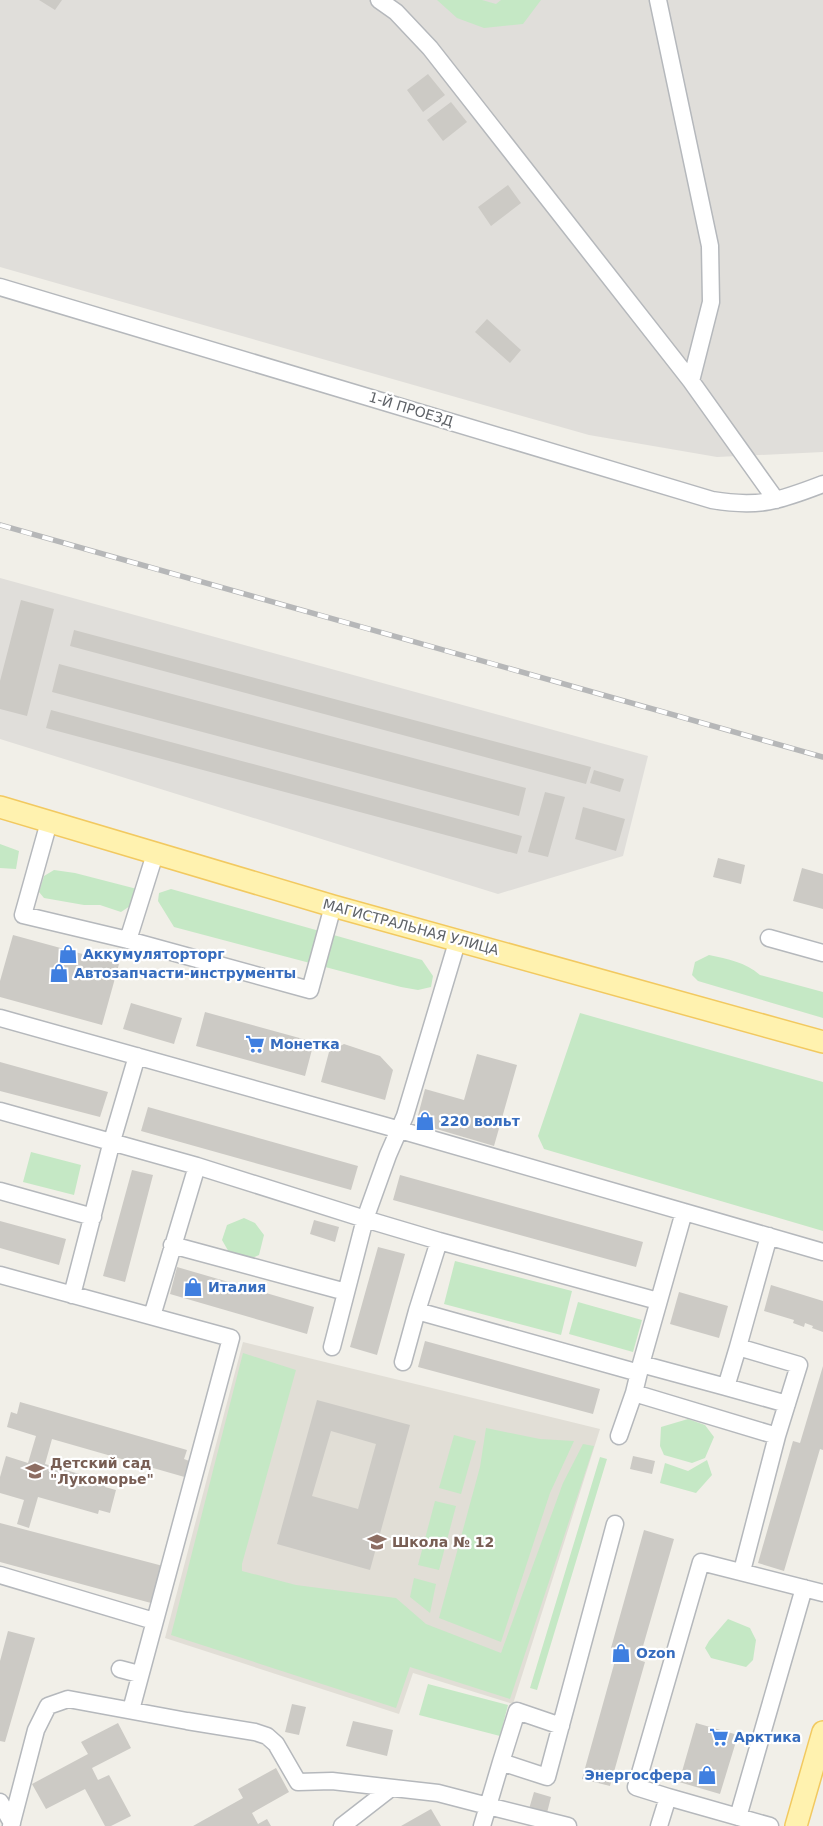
<svg xmlns="http://www.w3.org/2000/svg" width="823" height="1826" font-family="'DejaVu Sans',sans-serif">
	<style>
		.industrial { fill: #e0deda }
		.education { fill: #e1ded6 }
		.green { fill: #c5e8c5 }
		.building { fill: #cccac5; fill-rule: evenodd }
		.lines { fill: none; stroke-linecap: round; stroke-linejoin: round }
		.minor-casing { stroke: #b5b8bc; stroke-width: 19 }
		.major-casing { stroke: #f2c960; stroke-width: 24 }
		.minor { stroke: #fff; stroke-width: 16 }
		.major { stroke: #fff2af; stroke-width: 21 }
		.rail-casing { stroke: #b6b7b8; stroke-width: 5.5 }
		.rail { stroke: #fff; stroke-width: 4; stroke-dasharray: 11; stroke-linecap: butt }
		.labels { text-anchor: middle; dominant-baseline: central; stroke-width: 4.5; stroke-linejoin: round; paint-order: stroke }
		.street-label { font-size: 14px; fill: #5f6368; stroke: #fff }
		.shop-label { font-size: 14px; font-weight: bold; fill: #366cbe; stroke: #fff; text-anchor: start }
		.education-label { font-size: 14px; font-weight: bold; fill: #785e54; stroke: #fff; text-anchor: start }
	</style>
	<rect width="100%" height="100%" fill="#f1efe8"/>
	<!-- industrial -->
	<path class="industrial" d="M0,0H823V452L717,457L589,435L0,267Z
		M0,578L648,756L623,856L498,894L0,739Z"/>
	<!-- education -->
	<path class="education" d="M243,1342L600,1429L513,1704L413,1673L399,1714L165,1638Z"/>
	<!-- green -->
	<path class="green" d="M437,0H482L496,4L501,0H541L523,24L484,28L457,18Z
		M0,844L19,851L16,869L0,868Z
		M54,870L75,873L137,889L133,904L121,912L100,905H84L44,898L39,892L44,876Z
		M171,889L422,960L433,976L431,987L418,990L401,987L174,927L158,901L159,893Z
		M709,955C728,959 745,962 760,975L823,992V1018L698,981L692,975L695,962Z
		M580,1013L823,1082V1231L544,1149L538,1136Z
		M31,1152L81,1165L74,1195L23,1182Z
		M244,1218L255,1223L264,1235L259,1255L248,1260L230,1254L222,1240L227,1225Z
		M455,1261L572,1291L561,1335L444,1304Z
		M578,1302L642,1320L633,1352L569,1334Z
		M243,1353L296,1370L242,1564V1571L296,1585L396,1598L426,1624L501,1653L563,1483L583,1444L594,1446L510,1699L410,1667L396,1708L171,1635Z
		M688,1419L705,1425L714,1437L705,1458L692,1463L664,1455L660,1446L661,1427Z
		M486,1428L540,1439L574,1441L550,1493L501,1642L439,1618L480,1467Z
		M454,1435L476,1441L461,1494L439,1488Z
		M600,1457L607,1459L537,1690L530,1688Z
		M707,1460L712,1475L696,1493L660,1483L665,1463L688,1471Z
		M435,1501L456,1506L439,1570L418,1565Z
		M414,1578L436,1584L430,1613L410,1597Z
		M728,1619L750,1628L756,1640L753,1660L746,1667L711,1658L705,1648L709,1641Z
		M428,1684L508,1705L500,1736L419,1715Z"/>
	<!-- building -->
	<path class="building" d="M39,0H62L55,10Z
		M428,74L445,95L423,112L407,90Z
		M451,102L467,122L443,141L427,120Z
		M508,185L521,203L491,226L478,207Z
		M487,319L521,350L510,363L475,332Z
		M21,600L54,609L27,716L0,709V681Z
		M74,630L591,767L586,784L70,646Z
		M59,664L526,788L519,816L52,692Z
		M51,710L522,836L517,854L46,728Z
		M594,770L624,779L620,792L590,783Z
		M545,792L565,797L548,857L528,852Z
		M583,807L625,819L616,851L575,839Z
		M718,858L745,865L741,884L713,877Z
		M802,868L823,874V909L793,901Z
		M13,935L119,964L102,1025L0,997V981Z
		M131,1003L182,1018L174,1044L123,1029Z
		M205,1012L314,1042L305,1076L196,1046Z
		M344,1044L380,1056L393,1070L385,1100L321,1082L329,1052Z
		M477,1054L517,1065L494,1146L416,1123L425,1089L464,1100Z
		M0,1062L108,1092L100,1117L0,1091Z
		M148,1107L358,1166L351,1190L141,1131Z
		M132,1170L153,1175L125,1282L103,1276Z
		M400,1175L643,1242L636,1267L393,1200Z
		M314,1220L339,1227L335,1242L310,1234Z
		M0,1221L66,1239L59,1265L0,1248Z
		M378,1247L405,1254L377,1355L350,1347Z
		M177,1267L314,1307L307,1334L170,1294Z
		M771,1285L823,1301V1332L812,1328L813,1326L805,1323L804,1327L793,1323L794,1320L764,1311Z
		M679,1292L728,1306L719,1338L670,1324Z
		M425,1341L600,1389L593,1414L418,1367Z
		M823,1366V1450L820,1449L784,1571L758,1563L793,1441L800,1443Z
		M317,1400L410,1425L370,1570L277,1544ZM331,1431L376,1444L358,1509L312,1496Z
		M20,1402L187,1450L184,1459L192,1462L188,1478L52,1439L45,1464L107,1482L105,1487L116,1490L110,1513L99,1510L98,1514L38,1497L29,1528L17,1524L24,1500L0,1493V1477L6,1456L28,1463L36,1436L7,1427L11,1412L17,1414Z
		M633,1456L655,1461L652,1474L630,1469Z
		M0,1523L163,1566L151,1603L0,1562Z
		M644,1530L674,1539L639,1660L645,1662L610,1786L582,1779L618,1650L611,1648Z
		M8,1631L35,1638L5,1742L0,1741V1661Z
		M292,1704L306,1707L299,1735L285,1732Z
		M353,1721L393,1730L387,1756L346,1746Z
		M118,1723L131,1748L92,1768L98,1780L109,1775L131,1816L111,1826H105L85,1789L46,1809L32,1784L88,1754L81,1742Z
		M696,1723L738,1735L720,1794L679,1782Z
		M276,1768L289,1792L252,1813L258,1824L267,1819L271,1826H193L243,1798L238,1789Z
		M534,1792L551,1797L547,1813L529,1809Z
		M431,1809L441,1826H401Z"/>
	<g class="lines">
		<!-- minor casing -->
		<g class="minor-casing">
			<path id="minor" d="M379,0L396,12L430,48L691,381L776,500
				M658,0L710,246L711,302L691,381
				M0,287L712,500C759,508 779,501 823,484
				M49,822L23,915L128,940L155,854
				M769,938L823,953
				M128,940L310,990L333,906
				M0,1018L400,1130L823,1252
				M0,1111L197,1166L365,1219L332,1347
				M0,1191L93,1217
				M439,1241L365,1219L388,1155L405,1116L458,939
				M172,1245L346,1292
				M0,1275L231,1338L131,1710
				M72,1295L112,1141L137,1056
				M152,1316L197,1166
				M738,1347L726,1387L787,1404
				M403,1362L417,1311
				M641,1364L684,1212
				M639,1373L417,1311L439,1241L658,1301
				M634,1393L777,1436
				M619,1436L634,1393L641,1364L726,1387
				M742,1571L777,1436L799,1365L738,1347L769,1236
				M0,1575L154,1621
				M120,1669L139,1674
				M501,1762L517,1711L561,1726
				M668,1797L636,1787L701,1562L823,1593
				M0,1802L12,1823
				M738,1817L804,1588
				M11,1826L36,1730L48,1706L68,1699L187,1721L255,1732L267,1736L276,1744L298,1782L332,1781L438,1793L488,1806L501,1762L547,1777L615,1524
				M342,1826L391,1788
				M482,1826L488,1806L568,1826
				M659,1826L668,1797L770,1826"/>
		</g>
		<!-- major casing -->
		<g class="major-casing">
			<path id="major" d="M0,807L333,906L823,1042
				M796,1826L823,1732"/>
		</g>
		<!-- minor -->
		<use href="#minor" class="minor"/>
		<!-- major -->
		<use href="#major" class="major"/>
		<!-- rail casing -->
		<g class="rail-casing">
			<path id="rail" d="M0,525L823,757"/>
		</g>
		<!-- rail -->
		<use href="#rail" class="rail"/>
	</g>
	<!-- icons -->
	<defs>
		<g id="shop-bare" transform="scale(1.5)"><path d="M-5-2.5h2.3a2.7 3.5 0 0 1 5.4 0H5L5.5 6h-11ZM-1.5-2.5h3a1.5 2.3 0 0 0-3 0Z" fill="#3f7fe0" stroke="#fff" stroke-width="2.5" paint-order="stroke"/></g>
		<g id="supermarket-bare" transform="scale(1.5)"><path d="M-6-5.5h2.5l.6 2H6L4.5 2H-2.5L-4.4-4H-6ZM-1.5 3.2a1.3 1.3 0 1 0 .1 0ZM3 3.2a1.3 1.3 0 1 0 .1 0Z" fill="#3f7fe0" stroke="#fff" stroke-width="2.5" paint-order="stroke"/></g>
		<g id="school-bare" transform="scale(1.5)"><path d="M0-5L7-2L0 1L-7-2ZM-4 1L0 2.5L4 1V4Q0 6-4 4Z" fill="#8d6e63" stroke="#fff" stroke-width="2.5" paint-order="stroke"/></g>
	</defs>
	<g fill-rule="evenodd">
		<use href="#shop-bare" x="68" y="954"/>
		<use href="#shop-bare" x="59" y="973"/>
		<use href="#supermarket-bare" x="255" y="1044"/>
		<use href="#shop-bare" x="425" y="1121"/>
		<use href="#shop-bare" x="193" y="1287"/>
		<use href="#school-bare" x="35" y="1471"/>
		<use href="#school-bare" x="377" y="1542"/>
		<use href="#shop-bare" x="621" y="1653"/>
		<use href="#supermarket-bare" x="719" y="1737"/>
		<use href="#shop-bare" x="707" y="1775"/>
	</g>
	<g class="labels">
		<!-- street labels -->
		<g class="street-label">
			<text transform="translate(411 409) rotate(17)">1-Й ПРОЕЗД</text>
			<text transform="translate(411 927) rotate(15)">МАГИСТРАЛЬНАЯ УЛИЦА</text>
		</g>
		<!-- shop labels -->
		<g class="shop-label">
			<text x="83" y="954">Аккумуляторторг</text>
			<text x="74" y="973">Автозапчасти-инструменты</text>
			<text x="270" y="1044">Монетка</text>
			<text x="440" y="1121">220 вольт</text>
			<text x="208" y="1287">Италия</text>
			<text x="636" y="1653">Ozon</text>
			<text x="734" y="1737">Арктика</text>
			<text x="692" y="1775" text-anchor="end">Энергосфера</text>
		</g>
		<!-- education labels -->
		<g class="education-label">
			<text x="50" y="1463">Детский сад<tspan x="50" dy="16">"Лукоморье"</tspan></text>
			<text x="392" y="1542">Школа № 12</text>
		</g>
	</g>
</svg>
